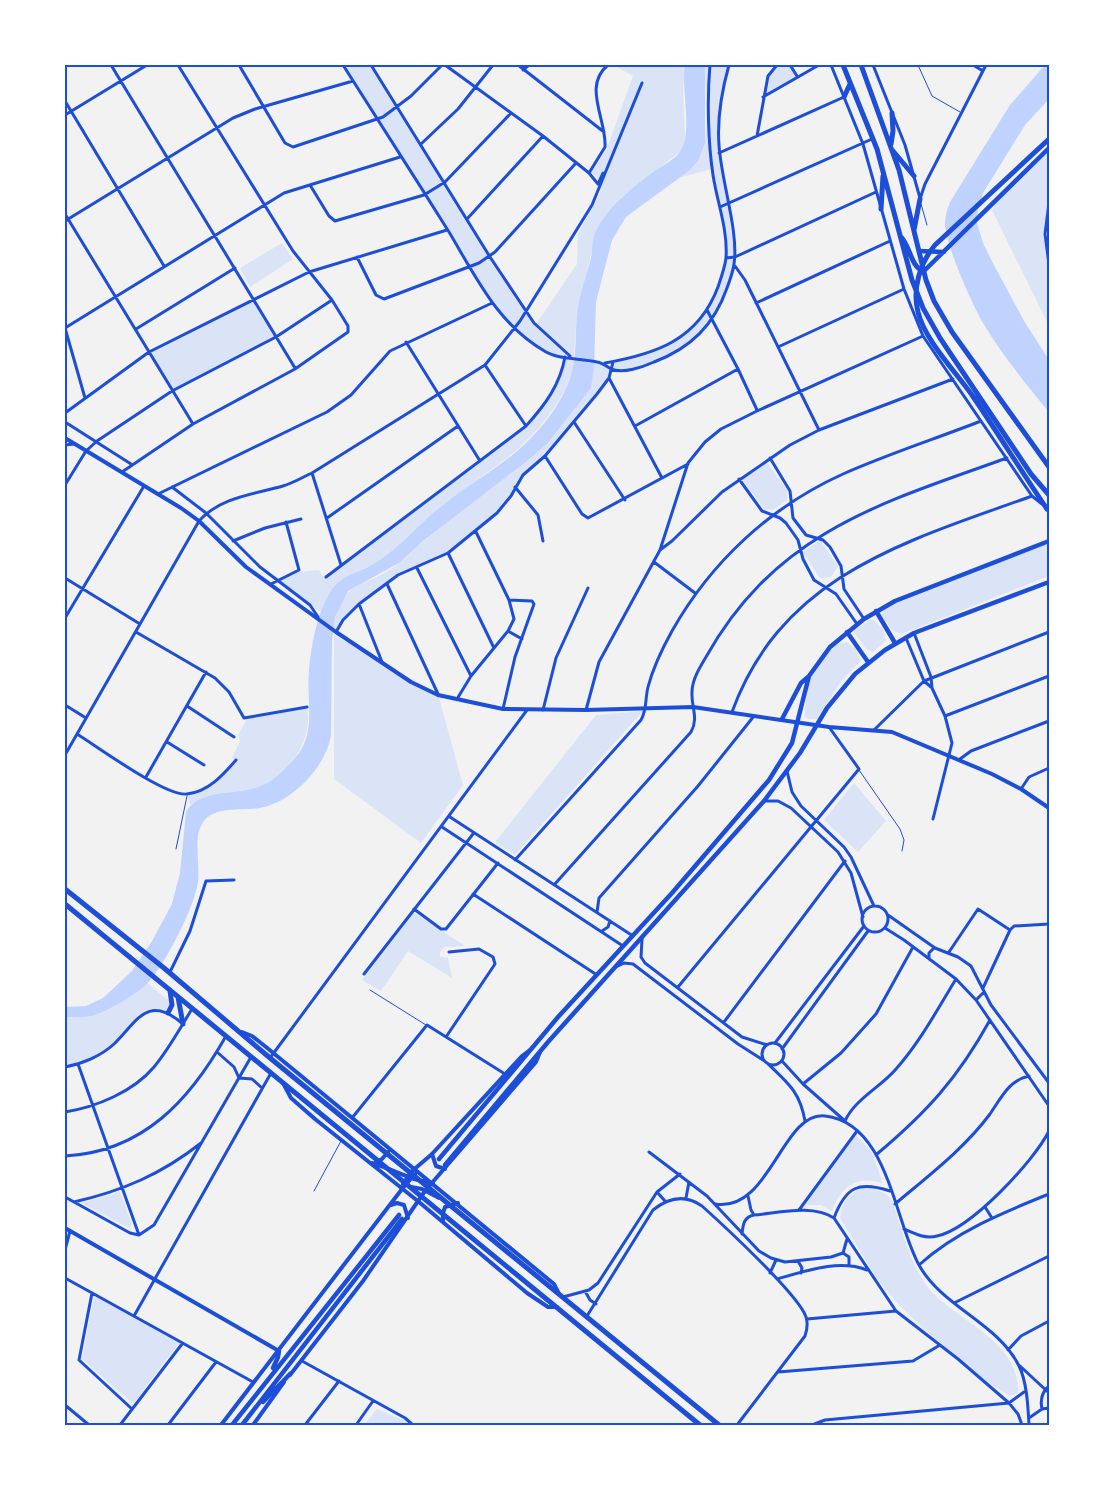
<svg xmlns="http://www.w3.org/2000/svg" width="1114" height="1490" font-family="'Sofia Sans Condensed',sans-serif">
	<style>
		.green { fill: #dbe4f7 }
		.water { fill: #bfd3fe }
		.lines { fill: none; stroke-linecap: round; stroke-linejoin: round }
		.service { stroke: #1d4ed8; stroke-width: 1 }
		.minor { stroke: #1d4ed8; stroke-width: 3 }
		.tertiary { stroke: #1d4ed8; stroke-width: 4 }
		.secondary { stroke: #1d4ed8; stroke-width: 4.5 }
		.primary { stroke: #1d4ed8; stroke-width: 5 }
		.trunk { stroke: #1d4ed8; stroke-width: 5 }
		.neatline { fill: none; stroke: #1d4ed8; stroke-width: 2 }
	</style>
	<rect width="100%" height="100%" fill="#f2f2f2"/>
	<!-- green -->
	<path class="green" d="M345,65H369L488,257L526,314L536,324L577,264L578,234L601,191L598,178L591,173L607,148L633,76L613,65H685L683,89L685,137L682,150L622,197L603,219L596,233L577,315L573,369L565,390L556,405L539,428L516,451L442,506L379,562L354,573L335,585L322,613L278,581L297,572L319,570L322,576L326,577L526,426L551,394L565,359C536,350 515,329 495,307Z
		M705,65H729L720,111L718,142L735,257C734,268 730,277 727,287C710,337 665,370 612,369L609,378L545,456L527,471L497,513L448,553L398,575L359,604L345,617L336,632L333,630C341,576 366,590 399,563C405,559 410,552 416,547L548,443L591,388L594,361L612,369L613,362C665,352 702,334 718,281C721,273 726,264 726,256C726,226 718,197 712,169L678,178C686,173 694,168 699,160C711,141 705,89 705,65Z
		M777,65H790L797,76L763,97L768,76Z
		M1049,149V197L1043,234L1049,277V326L992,210L1008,188Z
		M282,243L293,259L250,287L240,268Z
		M255,300L276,337L172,391L149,352Z
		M767,463L787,490V500L773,510L764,509L742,479Z
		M820,540L838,566L831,577L820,578L803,552Z
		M1049,543V576L902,634L893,631L881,615L890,603Z
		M872,619L883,629L886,640L873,652L866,649L853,631Z
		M334,635L438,694L463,785L421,843L334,779Z
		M847,642L856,649L861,661L841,681L817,719H808L804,715L809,679L833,645Z
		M307,707C314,740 288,778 256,788C234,795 211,792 190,805L187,794L215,782L235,760L232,758L240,741L238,735L247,719Z
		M643,711L515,855L495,842L596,715Z
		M854,783L886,821L858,852L824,820Z
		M414,912L465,946L445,947L440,952V956L448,958L452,978L408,951L381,991L362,980Z
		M147,983L172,1003L168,1013C137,1005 132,1031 111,1046C97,1056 81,1062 65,1067V1017L95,1015Z
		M856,1135L872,1153L883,1183C856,1175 841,1186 832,1211L821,1205H805Z
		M866,1187C873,1189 885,1191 890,1198C894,1203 896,1213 898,1219C906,1243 913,1269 929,1289C958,1322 1020,1341 1018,1393L1010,1396L987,1382L924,1329L899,1305L877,1279L840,1218C843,1200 849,1193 866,1187Z
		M120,1192L132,1225L129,1228L81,1203Z
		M94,1296L179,1343L133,1404L82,1359Z
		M377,1409L405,1421L409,1425H364Z"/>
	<!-- water -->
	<path class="water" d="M685,65H705V143L699,160L690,170L626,217L612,240L596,302L594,367L591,388L548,443L527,461L423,541L399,563L348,591L335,617L332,641L331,736C325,768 292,802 260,808C241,811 210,805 201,826C194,839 200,866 198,882C194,909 165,964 147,984C138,993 108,1011 95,1015C86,1018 74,1017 65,1017V1007L86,1006L103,998L132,971L152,941L172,904L180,873L186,812C200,788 235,796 258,787C274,782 289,766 299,753C316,729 306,699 309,671C311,646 317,613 331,591C342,573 364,572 380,560C403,544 421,522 443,505C469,484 501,467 526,443C544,426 562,402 570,378C577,359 575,335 577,315C579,296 585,280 590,262C593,253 591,243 595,233C607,207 633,187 656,170C665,164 678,158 682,148C692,129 681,89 685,65Z
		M1045,65H1049V99L1025,125L983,193L978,209L977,223L983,243L995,267L1024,321L1049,360V412C1026,384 1002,355 983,323C972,304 946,246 945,224C945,216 947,209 950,202L1010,105Z"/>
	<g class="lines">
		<!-- service -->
		<path class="service" d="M918,65L932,96L960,112
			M921,204L927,225
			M859,770L900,829L904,840L902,851
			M176,849L187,796
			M370,990L426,1025
			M314,1191L341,1141"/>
		<!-- minor -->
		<path class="minor" d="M111,65L295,368
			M239,65L285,143L293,147L383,117L411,96L442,65
			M343,65C378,120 414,176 449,232C476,277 498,325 546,352C560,360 581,358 597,362C603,363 606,366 611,369C623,374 643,367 654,362C691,348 714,325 727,288C730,280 733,272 734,264C739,232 721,180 719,145C717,119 722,90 729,65
			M371,65L490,257L534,323L570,356
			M445,65L543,136L589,173L598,184L603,173
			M518,65L604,132
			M790,65L797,76
			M831,65L863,144L904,289L923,336L1032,496L1042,504
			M873,65L905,145L920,198
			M973,65L983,71
			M523,70L529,65
			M763,97L819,65
			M65,101L164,266
			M65,115L147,65
			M757,136L768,76L777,65
			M421,144L458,109L493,65
			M719,153L844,97
			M589,173L605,147C607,120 582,86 608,65
			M310,185L329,216L335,221L424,195L445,182L511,113
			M920,199L925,184L986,65
			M1049,203L1045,234L1049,265
			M720,207L872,139
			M65,214L193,424
			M467,219L543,136
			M65,221L233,118L255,109L353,81
			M357,257L376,295L384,299L479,263L495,252L576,163
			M726,258L735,257L876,192
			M735,266L745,280L819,430
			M756,303L890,241
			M707,310L738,369L757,410
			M65,328L284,193L400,157
			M65,328L85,398
			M136,329L235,268
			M406,342L480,461
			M778,347L904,289
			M605,363C656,354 698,340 718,287C721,278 725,267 726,258C728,229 717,202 713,175C708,142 707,98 710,65
			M485,365L526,426
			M609,378L662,478
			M65,413L149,352L309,272L447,230
			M65,422L131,464
			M574,422L625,500
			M635,426L738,369
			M65,445L74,444
			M545,456L582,514L588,518L688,464
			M770,458L790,491L793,518L806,535L823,540L830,547L841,566L844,589L864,619
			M122,472L193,424L295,369L348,332V326L332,300L293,251L178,65
			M312,473L341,565
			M739,479L762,511L780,518L786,523L798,540L803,559L814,580L836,594L857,624
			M65,485L86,451L97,441L172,391L276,337L332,300
			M172,487L206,513L260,567L310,605L318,617
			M515,487L538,515L543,541
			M158,494L327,412L351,395L390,351L492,303
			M327,518L458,426
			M233,541L265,528L301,519
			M660,550L672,541L722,492L790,445L819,430L953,379
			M448,553L494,648
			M654,562L695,593
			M417,568L471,676
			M326,577L526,426C545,405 560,385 565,357
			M65,578L140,624
			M271,584L299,570L286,522
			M387,584L438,694
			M359,604L382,662
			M65,618L144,486
			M508,631L522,639
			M136,632L215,678L229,692L244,718L307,707
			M336,632L343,620L359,604L398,575L448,553L497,513L511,496L523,475L545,456L597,394L609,378L613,362
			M914,633L931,677L932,688L945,716L952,743L933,819
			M906,638L924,681L931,687
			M457,699L471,676L508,631L514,619L509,600L476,532
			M65,705L86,718
			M187,706L234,737
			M503,709L515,657L534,604L532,601L509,600
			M543,710L556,658L588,588
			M586,710L599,662L660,550L688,463L705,442L721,429L757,411L923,336
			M732,712C782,574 908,541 1032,496
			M945,716L1049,676
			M874,730L924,681L1049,632
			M77,734C98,747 166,797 187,794C208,792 223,775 236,760
			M167,742L204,765
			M65,755L199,521C220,497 255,494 283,486C293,483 303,477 312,473L485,365L520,321L592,205L642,83
			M960,759L971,751L1049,721
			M787,771L792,792L801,806L844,847L851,857L874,906
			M146,777L206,672
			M1021,789L1029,777L1049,768
			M765,801H778L791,808L838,852L851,873L863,917
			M450,817L633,936
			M442,827L623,946
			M515,860L641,720C647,710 645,699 648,687C653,668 662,649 672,631C711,562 770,507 843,474C888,454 935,439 981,421
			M554,885L691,732C699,718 691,707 692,692C692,680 700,667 706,657C776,532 881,503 1007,458
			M473,894L597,975
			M862 919a13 13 0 1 1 26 0a13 13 0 1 1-26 0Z
			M414,909L441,929H446L498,863
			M597,912L599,898L698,786L754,716
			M888,915L935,948L958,957L971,966L991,1005L1049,1083
			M885,928L904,940L956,979L976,1000L1049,1106
			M1010,930L1014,926L1049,924
			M602,931L608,927L610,921
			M642,939L641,957L645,963L742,1037L767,1045
			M949,952L978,909L1010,930
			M929,959V953L934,948
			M618,966L624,963L633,964L738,1044L763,1060
			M170,972L190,931L206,881L234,880
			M364,974L473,834
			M678,987L859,769L829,727
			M983,988L1010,930
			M976,1000L984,992
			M724,1022L845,861
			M446,1037L495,964L493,957L479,949L449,952
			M775,1043L864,926
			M762 1054a11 11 0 1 1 22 0a11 11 0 1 1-22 0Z
			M782,1049L868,931
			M217,1052L234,1067L239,1078L252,1079L262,1088
			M270,1058L527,710
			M782,1061L803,1084L845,1121C855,1099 881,1087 896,1069C920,1042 937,1010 956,979
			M78,1064L139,1235
			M768,1064C788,1083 800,1092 805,1121
			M65,1067C82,1064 101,1056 114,1044C137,1022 147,993 183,1024
			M803,1084L841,1053L876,1014L913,947
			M65,1112C96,1107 133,1092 154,1067C169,1049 180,1028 192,1009
			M352,1118L427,1025L505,1074
			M649,1152L707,1196L759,1251L771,1258L785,1262L831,1257L843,1253L847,1239
			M877,1154C927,1112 958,1078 990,1020
			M65,1156C143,1152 190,1100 226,1036
			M657,1192L665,1201
			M748,1196L751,1210L754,1215
			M65,1197L130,1233L139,1235L154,1225L251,1057
			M686,1198L689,1182
			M74,1202C122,1191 162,1174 201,1143
			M715,1204C770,1213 782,1111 825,1116C888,1123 894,1220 919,1265C942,1307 998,1323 1019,1366C1027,1382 1028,1407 1029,1425
			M895,1204C928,1176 964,1149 990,1114C1001,1098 1009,1080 1029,1076
			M985,1207L992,1218
			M799,1210L857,1131
			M834,1218C846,1186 859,1181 890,1191
			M904,1229C915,1234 925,1239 937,1236C971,1229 1034,1161 1049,1131
			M742,1234C743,1224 744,1217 754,1215C779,1213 812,1204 834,1218L896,1311L958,1359L1009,1403L1018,1414L1022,1425
			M65,1250L70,1231
			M843,1253L849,1257V1264
			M798,1261L802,1268L801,1273
			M919,1265C955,1232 1004,1212 1049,1194
			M770,1273L776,1260
			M65,1278L253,1382
			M777,1279C806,1271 838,1259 867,1270
			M585,1291L590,1300L596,1304
			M92,1293L79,1360L132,1409
			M563,1297L589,1290L598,1283L657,1192L680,1174
			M954,1303L1049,1256
			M134,1316L271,1073
			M587,1316L653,1210C668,1198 685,1194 702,1206C722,1224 799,1295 806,1317C808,1323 807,1330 805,1336L737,1425
			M807,1319L896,1311
			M1008,1350L1021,1336L1049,1321
			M302,1361L405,1418L413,1425
			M1020,1366L1049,1393
			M778,1372L913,1361L940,1345
			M65,1405L89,1425
			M1042,1409C1040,1400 1042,1392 1049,1386
			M1029,1418L1042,1409L1049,1408
			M120,1425L182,1344
			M168,1425L216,1362
			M305,1425L339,1381
			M356,1425L373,1401
			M812,1425L825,1420L1009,1403L1024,1392"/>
		<!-- tertiary -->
		<path class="tertiary" d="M65,438L181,508L199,521L246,567L336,632L411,682L438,695L503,709L586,710L693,707L829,727L892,732L992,774L1021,789L1049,808
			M242,1032L252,1036L266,1047L554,1284L559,1294
			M283,1083L291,1098L315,1119L419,1202L527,1293L548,1307H557
			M432,1154L436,1166L445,1169
			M376,1162L382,1159L388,1152
			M372,1163C393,1169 411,1181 433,1183
			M403,1184L411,1172L432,1154L522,1056L530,1050
			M411,1187L422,1189L439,1198
			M391,1205L397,1203L404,1205L408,1218
			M443,1222V1213L445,1207L458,1203
			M65,1228L279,1351
			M290,1375L363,1281L425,1191L536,1062L540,1052
			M221,1425L402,1189L415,1174
			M253,1425L284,1382"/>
		<!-- secondary -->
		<path class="secondary" d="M919,251L944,252
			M924,271L1049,148
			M876,611L895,643
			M847,632L868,662
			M782,719L801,683L808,677
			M439,1159L558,1017L672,893L769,780L792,743L809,676L830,647L864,619L895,601L1049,541
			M445,1165L548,1042L764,801L800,753L827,708L855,674L885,650L914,633L1049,582
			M273,1368L278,1357L279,1351
			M263,1402L290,1374
			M232,1425L399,1215
			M242,1425L402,1219"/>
		<!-- primary -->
		<path class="primary" d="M843,65L877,149L912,280L923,308L940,338L1031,474L1049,495
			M861,65L899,170L926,280L934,301L952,332L1049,467
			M844,97L850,84
			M891,144L893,131L892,113
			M893,151L914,176
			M881,209L883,176
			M914,230L920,199
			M901,237C910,246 911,267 923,271
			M1047,509C1022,472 999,435 974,398C957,373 925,341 918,312C912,289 920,263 935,245L1049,139"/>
		<!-- trunk -->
		<path class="trunk" d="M65,889L164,968L270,1058L719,1425
			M65,904L700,1425
			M178,997L183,1024
			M168,1013L172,1005L170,991"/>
	</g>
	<!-- border -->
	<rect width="1114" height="1490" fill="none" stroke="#ffffff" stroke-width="132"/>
	<rect x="66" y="66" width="982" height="1358" class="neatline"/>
</svg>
